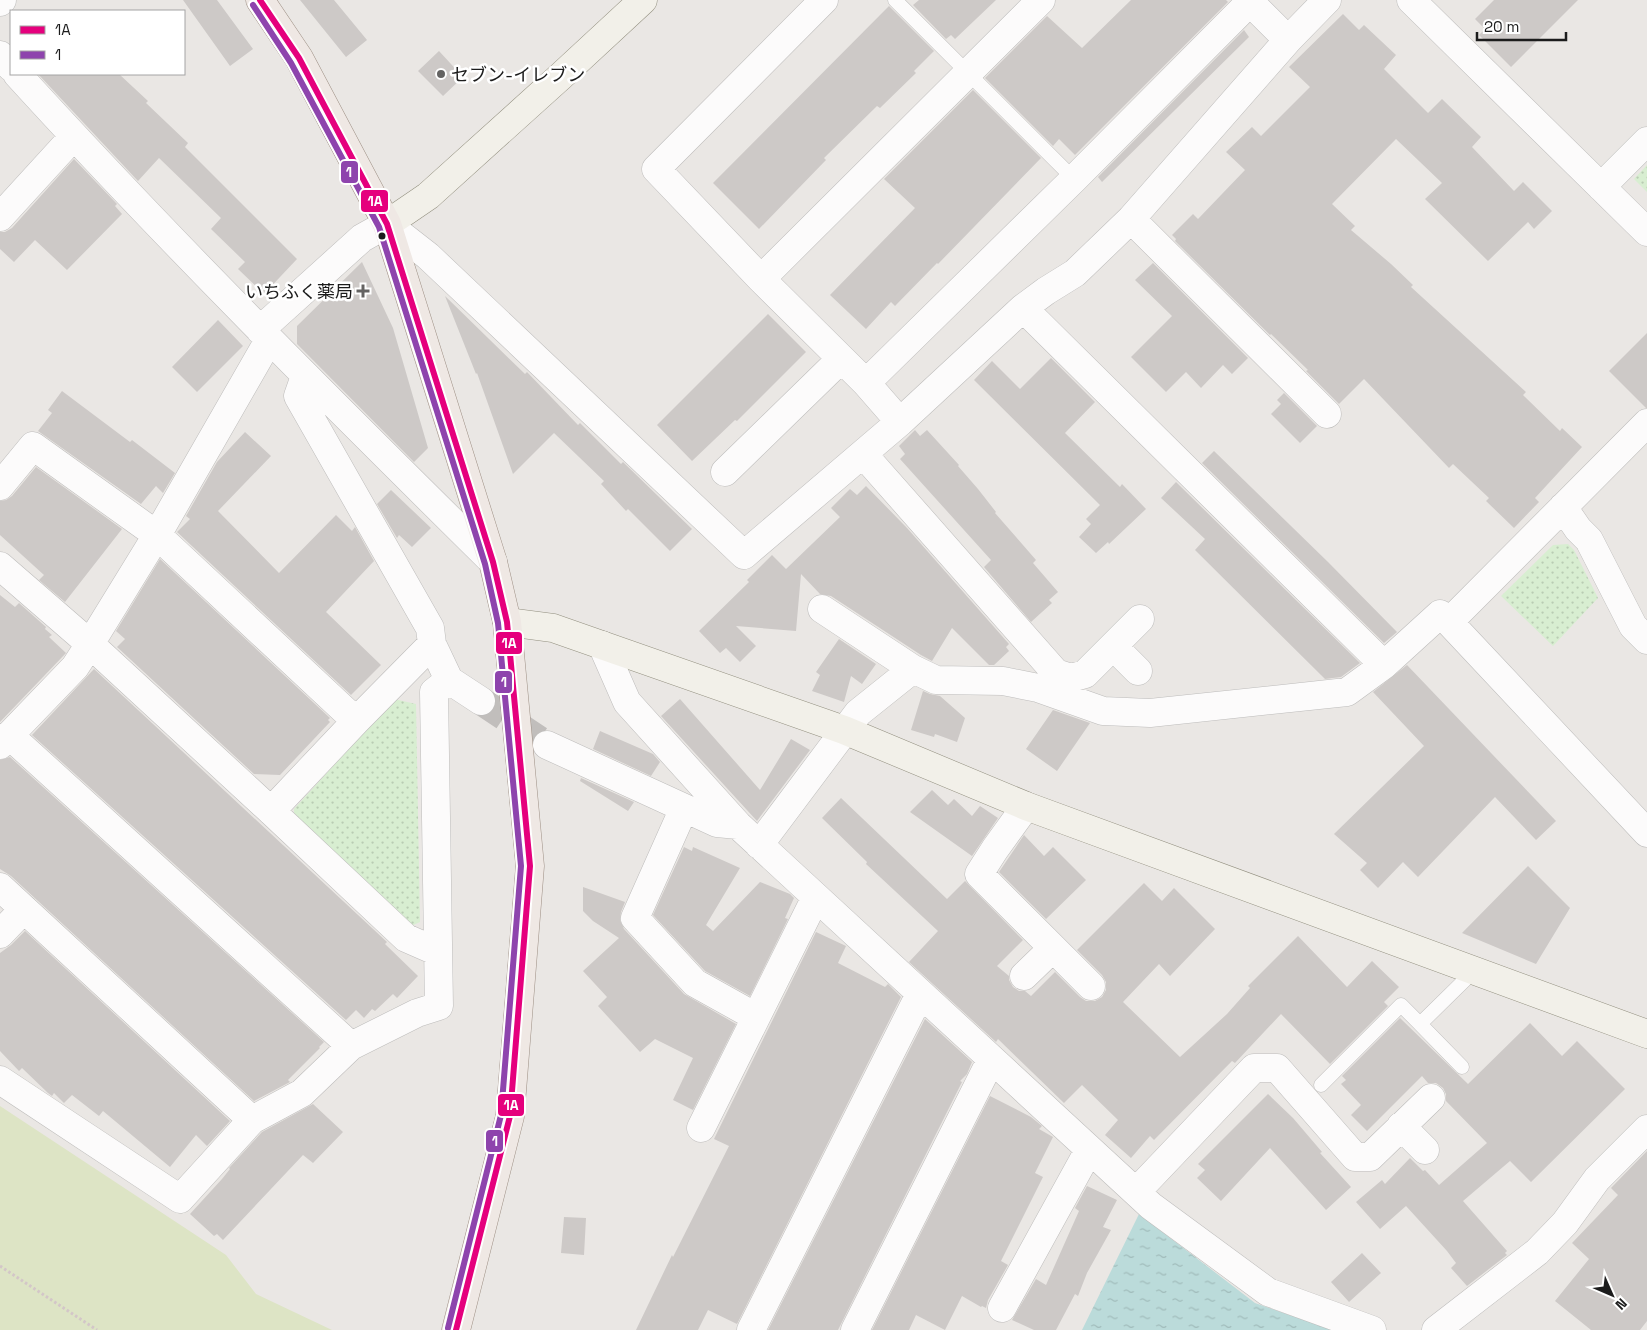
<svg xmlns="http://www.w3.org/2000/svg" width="1647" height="1330" font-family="'Space Grotesk','Noto Sans JP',sans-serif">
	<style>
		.grass { fill: #dde4c5 }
		.park { fill: url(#park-dots) }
		.water { fill: url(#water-ripples) }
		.building { fill: #cdc9c7 }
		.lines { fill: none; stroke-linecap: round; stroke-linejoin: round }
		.street-tunnel { stroke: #c1bebc; stroke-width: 28; stroke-dasharray: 28 14; stroke-linecap: butt }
		.lane-casing { stroke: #bdbcbb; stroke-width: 15 }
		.street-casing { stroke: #bdbcbb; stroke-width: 29 }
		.secondary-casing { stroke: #928f7f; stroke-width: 29 }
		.primary-casing { stroke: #9d8f84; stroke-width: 29 }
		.path { stroke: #d3c6c8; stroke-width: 3; stroke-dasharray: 2.5 2.5; stroke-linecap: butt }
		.lane { stroke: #fcfbfb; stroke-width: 14 }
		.street { stroke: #fcfbfb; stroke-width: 28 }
		.secondary { stroke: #f2f0e9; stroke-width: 28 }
		.primary { stroke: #efe8e4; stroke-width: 28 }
		.bus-1-casing { stroke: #fff; stroke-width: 10 }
		.bus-2-casing { stroke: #fff; stroke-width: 10 }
		.bus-1 { stroke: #e5007d; stroke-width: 6 }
		.bus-2 { stroke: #8e44ad; stroke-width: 6 }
		.poi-dot { fill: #646362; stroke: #fff; stroke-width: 2 }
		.bus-dot { fill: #1c1c1c; stroke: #fff; stroke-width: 2 }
		.labels { text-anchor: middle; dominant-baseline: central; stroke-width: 5; stroke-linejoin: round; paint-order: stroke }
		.poi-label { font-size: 18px; fill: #1c1c1c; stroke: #fff; text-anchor: start }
		.line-badge { stroke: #fff; stroke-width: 2 }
		.badge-label { font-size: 14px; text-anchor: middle; font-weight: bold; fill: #fff }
	</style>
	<defs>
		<pattern id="park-dots" width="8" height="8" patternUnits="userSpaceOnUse" patternTransform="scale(1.25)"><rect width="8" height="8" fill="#d8eed1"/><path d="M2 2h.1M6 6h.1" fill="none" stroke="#b9ccb3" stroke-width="1.8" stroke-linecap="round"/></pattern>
		<pattern id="water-ripples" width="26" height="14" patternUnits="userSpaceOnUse" patternTransform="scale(1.25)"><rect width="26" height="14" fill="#bbdbda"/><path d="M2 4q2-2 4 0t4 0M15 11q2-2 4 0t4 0" fill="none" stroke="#a0bbba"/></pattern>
	</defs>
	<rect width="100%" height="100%" fill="#eae7e4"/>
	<!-- grass -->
	<path class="grass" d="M0,1106L226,1255L256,1294L332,1330H0Z"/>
	<!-- park -->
	<path class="park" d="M1647,165V192L1634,179Z
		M1568,544L1574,550L1598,598L1553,646L1501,596L1553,545Z
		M394,699L416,704L420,922L409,927L294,824V809Z"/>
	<!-- water -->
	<path class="water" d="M1139,1214L1255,1303L1333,1330H1082Z"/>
	<!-- building -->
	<path class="building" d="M183,0H217L253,49L230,66Z
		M300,0H334L367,40L346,57Z
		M919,0H996L955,39L951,35L946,39L913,5Z
		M1131,0H1226L1228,2L1075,155L1059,139L1053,146L985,78L1047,16L1082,48Z
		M1494,0H1578L1511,67L1479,35L1485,29L1475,19Z
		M889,6L934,51L914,71L916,73L880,108L877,106L824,158L826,160L759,229L713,183Z
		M1343,14L1359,30L1364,25L1396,55L1384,69L1428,113L1442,99L1481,137L1472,147L1514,191L1523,182L1552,211L1534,229L1528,222L1488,261L1425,199L1442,183L1396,139L1332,204L1355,226L1351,230L1391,264L1413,285L1411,287L1526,392L1523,395L1560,431L1562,428L1582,447L1535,498L1539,502L1514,528L1486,501L1489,498L1453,464L1449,468L1364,379L1339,404L1306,371L1308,370L1271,334L1270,335L1175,241L1176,239L1172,235L1193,214L1198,219L1245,170L1226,152L1252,127L1261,136L1310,87L1289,67Z
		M1244,30L1249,37L1102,182L1098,177Z
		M439,51L463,77L443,96L418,71Z
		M38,74H119L148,101L146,103L188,143L185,147L297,259L264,294L238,269L245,262L211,229L221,218L159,158L138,181Z
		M973,90L1041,158L938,264L937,263L895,306L891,302L866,329L830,295L915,208L884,179Z
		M74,159L117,204L115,206L122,214L67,270L35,240L14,262L0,249V232H5L12,228Z
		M362,262L393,328L428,448L414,462L297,344V326Z
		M1153,263L1248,358L1232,374L1223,365L1201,388L1186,372L1166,392L1131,357L1172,316L1135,280Z
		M445,296L525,374L527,372L578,425L580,423L621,464L623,462L692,529L670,551L628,509L626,511L601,484L604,481L554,433L513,474L477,373L476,374Z
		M768,314L806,352L737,421L735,420L692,461L657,425Z
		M218,320L243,346L197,392L172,367Z
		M1647,333V408H1646L1609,371Z
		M1051,358L1095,402L1065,433L1120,487L1122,484L1146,509L1109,544L1108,542L1096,553L1079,537L1091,524L1086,519L1100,505L974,380L992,361L1020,389Z
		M62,391L130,442L132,440L175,473L163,493L156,486L141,504L38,431L52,413L48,410Z
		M1284,393L1317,426L1300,443L1271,414L1281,404L1277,400Z
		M915,430L920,436L927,430L959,465L958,466L978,489L996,512L995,513L1036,560L1033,563L1058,592L1049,600L1052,603L1031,622L984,567L991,560L900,459L905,454L899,446Z
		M245,432L271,456L218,511L279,573L336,515L352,531L355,527L374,561L326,612L381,665L351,695L177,532L190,519L186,516L217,462Z
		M1214,451L1328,562L1397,632L1384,643L1202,463Z
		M36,467L122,529L65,602L39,580L44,575L0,535V501L6,500L12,496Z
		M1176,482L1360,663L1341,677L1325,679L1321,675L1195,550L1205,539L1161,498Z
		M866,486L907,528L1009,644L1006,647L1009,651L994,665H989L952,628L932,661L921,655L831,596L820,594L801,574L796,631L736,626L756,646L740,662L726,648L720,653L699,631L749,582L747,580L772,555L786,569L840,517L831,508L850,489L857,495Z
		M391,490L431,528L412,547L399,535L397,538L377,504Z
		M160,559L330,718L328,720L330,722L280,775L254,774L117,647L125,639L116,631Z
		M0,595L15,607L19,603L46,627L45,629L52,635L49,637L66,653L0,722Z
		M839,639L876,664L862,684L851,676L844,702L812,691L820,675L816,672Z
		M1407,665L1556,821L1536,840L1495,797L1418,877L1403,862L1378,888L1360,870L1367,863L1334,834L1424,746L1373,692Z
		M94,669L387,942L385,944L418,976L397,998L393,994L375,1011L372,1009L364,1018L356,1010L346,1020L32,735Z
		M923,691L930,694L940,696L965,718L957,742L935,734L934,737L911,730Z
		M680,699L760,790L791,739L810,750L757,821L661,716Z
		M1053,710L1090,723L1057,771L1026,749Z
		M600,731L653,754L660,762L651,776L593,749Z
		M10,757L324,1042L319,1047L320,1048L288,1080L290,1082L254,1101L11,876L0,869V760Z
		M581,778L634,802L628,811L580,781Z
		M932,790L948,805L954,799L972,816L980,806L998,818L972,856L910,812Z
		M841,798L947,899L965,881L1023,940L997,966L1009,976V980L1013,987L1019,991H1025L1031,996L1055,972L1080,997L1086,1001H1095L1102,997L1106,990V982L1102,975L1077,950L1144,883L1162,901L1174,888L1215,929L1170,976L1159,964L1123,1002L1180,1057L1227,1014L1250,988L1248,986L1298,936L1347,987L1372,961L1399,987L1384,1002L1388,1006L1330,1064L1281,1014L1235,1063L1232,1061L1154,1140L1150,1136L1131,1158L1105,1135L1118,1120L1082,1085L1064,1103L998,1039L996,1042L909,962L938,931L866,864L867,862L822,818Z
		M1024,835L1044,856L1053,847L1086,880L1046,919L999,872Z
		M684,847L692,851L693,847L740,868L706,925L713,931L760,882L790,894L794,898L785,918L788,919L750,996L705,971L653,915Z
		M1528,866L1570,908L1536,964L1462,933Z
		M583,887L625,902L621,912L620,920L624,929L684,994L736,1024L693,1110L673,1100L693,1058L655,1039L640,1052L598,1006L607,997L583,971L619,938L593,921L583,911Z
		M25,931L230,1121L207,1146L196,1135L170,1167L103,1111L99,1116L72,1095L64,1103L54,1093L52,1096L48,1093L22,1068L19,1071L0,1051V953L11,945Z
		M816,932L846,946L838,963L885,987L888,984L901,997L737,1324L708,1310L698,1330H636L672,1255L673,1257L729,1146L714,1139Z
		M1400,1018L1468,1084L1530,1023L1562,1056L1577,1041L1625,1089L1531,1182L1510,1161L1463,1201L1507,1251L1505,1253L1507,1255L1467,1286L1451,1268L1456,1263L1447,1251L1406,1206L1380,1229L1356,1202L1382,1180L1385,1184L1410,1158L1423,1171L1425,1170L1439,1185L1487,1143L1446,1101V1094L1443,1088L1436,1083H1428L1422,1076L1367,1131L1351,1115L1361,1105L1341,1084L1346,1080L1342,1076Z
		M925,1019L972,1062L967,1074L960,1081L962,1082L838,1330H768Z
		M1268,1094L1293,1118L1322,1152L1320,1153L1351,1187L1326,1210L1270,1148L1221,1201L1197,1178L1205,1170L1198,1164Z
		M990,1096L1031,1117L1042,1126L1039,1129L1053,1137L1035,1173L1043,1177L1001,1261L1008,1265L988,1300L986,1308L982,1306L981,1307L962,1296L945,1330L916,1315L909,1330H872Z
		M313,1104L343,1132L313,1163L303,1155L223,1240L217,1234L214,1236L190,1214L222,1179L230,1169L229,1168L262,1132Z
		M1647,1151V1321L1640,1330H1591L1555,1301L1589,1259L1572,1243L1618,1195L1611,1188Z
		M1087,1186L1117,1200L1103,1227L1111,1230L1087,1273L1078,1296L1075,1294L1056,1330H1034L1012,1320L1036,1279L1046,1285L1079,1211L1075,1208Z
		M564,1217L586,1218L584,1255L561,1253Z
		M1362,1253L1381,1273L1349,1302L1331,1282Z"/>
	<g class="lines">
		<!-- street-tunnel -->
		<path class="street-tunnel" d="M481,701L547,745"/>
		<!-- lane casing -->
		<g class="lane-casing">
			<path id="lane" d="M895,0L1074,179
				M1420,1024L1462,1067
				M1321,1085L1401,1005L1420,1024L1475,970"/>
		</g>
		<!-- street casing -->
		<g class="street-casing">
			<path id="street" d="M824,0L656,169L761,279L1041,0
				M1411,0L1647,232
				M0,2L2,0
				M0,55L11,67
				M17,74C170,242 331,402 493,562
				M1601,187L1647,141
				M0,217L74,136
				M1131,219L1327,414
				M761,279L866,383L900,422
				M1023,308L1384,665
				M260,330L362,238L387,224L428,256L744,555L900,422L1023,308L1046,291L1075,273L1131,219L1288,40L1327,0
				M866,383L1074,179L1250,2L1288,40
				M863,454L1056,673L1071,678L1085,674L1140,619
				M725,472L841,359
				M0,486L33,446L157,535L356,721
				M1563,507L1578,529L1589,540L1633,626L1647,640
				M0,566L90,644L271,811L406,938L438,952
				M822,609L913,669L936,680L1003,681L1038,688L1103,711L1150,713L1347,692L1384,665L1440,614L1449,622L1647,423
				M1449,622L1647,833
				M602,645L627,702L738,825L1151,1206L1268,1292L1372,1330
				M1113,646L1138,671
				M449,680L481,701
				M9,735L351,1046
				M0,745L75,667L90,644L157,535L269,340
				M547,745L717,823L738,825
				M1026,806L995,849L979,874L1091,986
				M684,808L635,918L695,983L756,1017
				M271,811L356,721L432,644
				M759,845L858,713L913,669
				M0,887L252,1120
				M0,934L24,909
				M1024,976L1053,948
				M0,1080L180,1199L252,1120L302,1093L351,1046L417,1013L439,1006L434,692L449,680L432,644L430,628L298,396L305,376
				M1401,1126L1425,1150
				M701,1128L816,897
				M1136,1192L1254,1068H1277L1355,1157H1370L1431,1098
				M1002,1308L1089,1150
				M751,1330L920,994
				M855,1330L991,1060
				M1436,1330L1537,1252L1565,1223L1597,1179L1647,1129"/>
		</g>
		<!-- secondary casing -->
		<g class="secondary-casing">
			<path id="secondary" d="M387,224L428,196L561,76L643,0
				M507,622L553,628L844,730L1026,806L1647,1034"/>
		</g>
		<!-- primary casing -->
		<g class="primary-casing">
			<path id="primary" d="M260,0L299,58L387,224L493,562L507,622L530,866L510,1116L456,1330"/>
		</g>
		<!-- path -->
		<path class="path" d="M0,1266L97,1330"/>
		<!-- lane -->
		<use href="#lane" class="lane"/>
		<!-- street -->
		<use href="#street" class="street"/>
		<!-- secondary -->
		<use href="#secondary" class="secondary"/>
		<!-- primary -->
		<use href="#primary" class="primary"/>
		<!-- bus-1 casing -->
		<g class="bus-1-casing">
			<path id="bus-1" d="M260,0L299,58L387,224L493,562L507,622L530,866L510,1116L456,1330"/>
		</g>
		<!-- bus-2 casing -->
		<g class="bus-2-casing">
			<path id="bus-2" d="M253,5L291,63L379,227L485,564L498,623L521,866L501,1115L448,1328"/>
		</g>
		<!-- bus-1 -->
		<use href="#bus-1" class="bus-1"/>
		<!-- bus-2 -->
		<use href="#bus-2" class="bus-2"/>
	</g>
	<!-- markers -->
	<g class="poi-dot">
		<circle cx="441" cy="74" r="5"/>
		<path d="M360.5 283.5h5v5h5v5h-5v5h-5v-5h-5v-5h5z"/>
	</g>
	<circle class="bus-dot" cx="382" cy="236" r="4.5"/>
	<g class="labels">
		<!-- poi labels -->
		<g class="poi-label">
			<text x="451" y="74">セブン-イレブン</text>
			<text x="353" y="291" text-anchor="end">いちふく薬局</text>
		</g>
	</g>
	<g class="line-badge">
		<rect x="340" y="160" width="19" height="24" rx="5" fill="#8e44ad"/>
		<rect x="360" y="189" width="29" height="24" rx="5" fill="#e5007d"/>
		<rect x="495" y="631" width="28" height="24" rx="5" fill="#e5007d"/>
		<rect x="494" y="670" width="19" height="24" rx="5" fill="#8e44ad"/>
		<rect x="497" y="1093" width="28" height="24" rx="5" fill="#e5007d"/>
		<rect x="485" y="1129" width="19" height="24" rx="5" fill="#8e44ad"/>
	</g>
	<g class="badge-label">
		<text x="349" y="177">1</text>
		<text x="375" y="206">1A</text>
		<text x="509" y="648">1A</text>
		<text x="504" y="687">1</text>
		<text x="511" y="1110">1A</text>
		<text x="495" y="1146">1</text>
	</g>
	<!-- legend -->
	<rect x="10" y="10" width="175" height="65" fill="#ffffff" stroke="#a4a4a4"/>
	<rect x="20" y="26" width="25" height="8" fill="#e5007d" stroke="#a4a4a4"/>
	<text x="55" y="35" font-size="15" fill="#1c1c1c">1A</text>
	<rect x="20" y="51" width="25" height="8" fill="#8e44ad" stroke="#a4a4a4"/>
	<text x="55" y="60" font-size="15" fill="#1c1c1c">1</text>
	<!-- north arrow -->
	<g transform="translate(1612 1295) rotate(135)" stroke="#ffffff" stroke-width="4" paint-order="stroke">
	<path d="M0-4L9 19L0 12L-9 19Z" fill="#1c1c1c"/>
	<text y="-8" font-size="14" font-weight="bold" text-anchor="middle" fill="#1c1c1c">N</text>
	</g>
	<!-- scale -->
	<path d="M1477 32v8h89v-8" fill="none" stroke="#1c1c1c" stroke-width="2.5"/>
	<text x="1484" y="32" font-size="15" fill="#1c1c1c" stroke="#ffffff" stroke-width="4" paint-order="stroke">20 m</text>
</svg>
